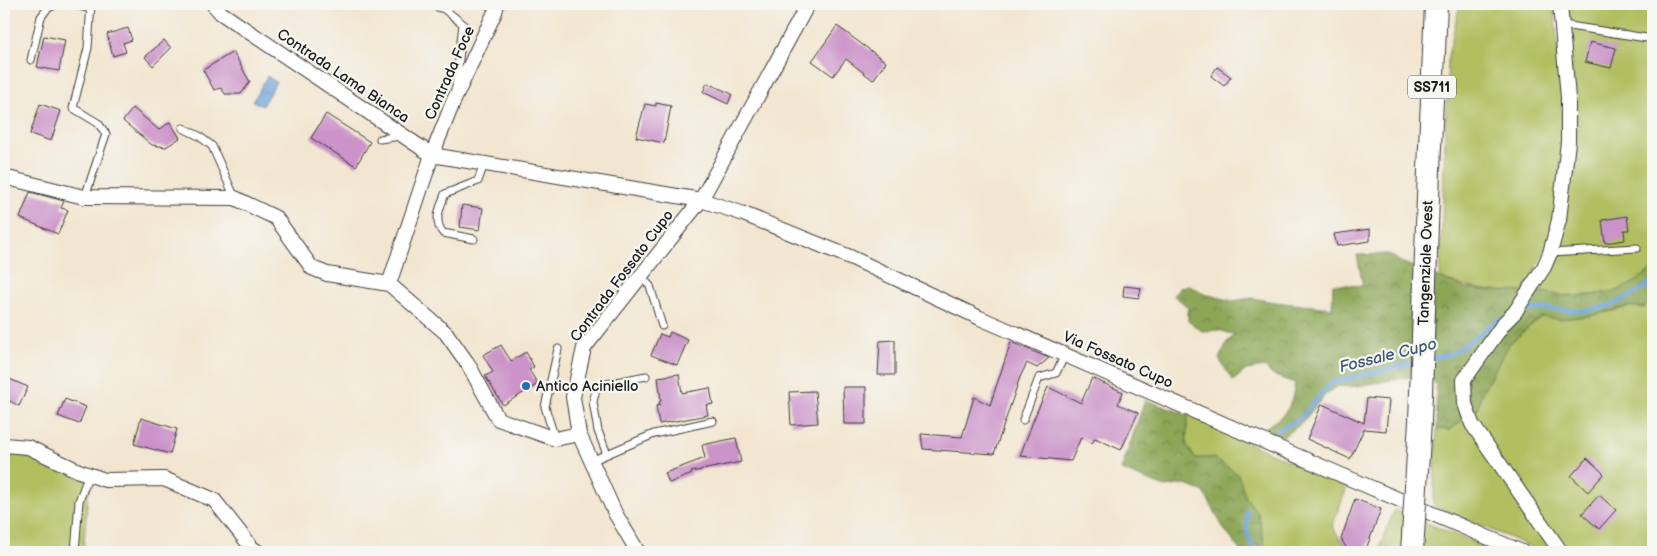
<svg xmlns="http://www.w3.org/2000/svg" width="1657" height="556" font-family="'Balsamiq Sans',sans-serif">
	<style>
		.grass { fill: #b1bf61; stroke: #666e3e }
		.forest { fill: url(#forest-crowns); stroke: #54613a }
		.water { fill: url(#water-ripples); stroke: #425e7a }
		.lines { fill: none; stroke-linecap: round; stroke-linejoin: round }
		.stream { stroke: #68a0d7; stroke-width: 4.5 }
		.building { fill: #cb93c9 }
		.lane-casing { stroke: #3c3a37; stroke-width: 9 }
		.street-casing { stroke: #3c3a37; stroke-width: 16 }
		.primary-casing { stroke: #3c3a37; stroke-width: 24 }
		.lane { stroke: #fff; stroke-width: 7 }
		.street { stroke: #fff; stroke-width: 14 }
		.primary { stroke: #fff; stroke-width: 22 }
		.primary-bridge-casing { stroke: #3c3a37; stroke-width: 24; stroke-linecap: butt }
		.primary-bridge { stroke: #fff; stroke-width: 22 }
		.poi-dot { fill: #1f6fb2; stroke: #f6f6f2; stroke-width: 2 }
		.labels { text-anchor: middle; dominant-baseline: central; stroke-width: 4.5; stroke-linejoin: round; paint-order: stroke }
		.shield { fill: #f6f6f2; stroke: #5d5d5c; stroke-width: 1 }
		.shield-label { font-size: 14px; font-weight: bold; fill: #1c1c1c }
		.street-label { font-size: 15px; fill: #1c1c1c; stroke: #f6f6f2 }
		.poi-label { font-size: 15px; fill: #1c1c1c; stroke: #f6f6f2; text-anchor: start }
		.water-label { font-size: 16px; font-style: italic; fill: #3e5770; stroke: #f6f6f2 }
	</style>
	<defs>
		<pattern id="forest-crowns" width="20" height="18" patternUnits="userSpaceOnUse" patternTransform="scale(1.25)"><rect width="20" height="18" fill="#8ca657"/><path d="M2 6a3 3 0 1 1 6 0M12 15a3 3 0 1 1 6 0" fill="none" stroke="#728647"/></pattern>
		<pattern id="water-ripples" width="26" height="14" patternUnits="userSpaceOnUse" patternTransform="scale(1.25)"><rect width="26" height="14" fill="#68a0d7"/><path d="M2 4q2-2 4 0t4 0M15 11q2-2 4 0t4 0" fill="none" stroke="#5582ae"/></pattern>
	</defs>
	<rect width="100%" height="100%" fill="#f6f6f2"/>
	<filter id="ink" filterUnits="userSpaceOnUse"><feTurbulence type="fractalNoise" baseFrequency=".02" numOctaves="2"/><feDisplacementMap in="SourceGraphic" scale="10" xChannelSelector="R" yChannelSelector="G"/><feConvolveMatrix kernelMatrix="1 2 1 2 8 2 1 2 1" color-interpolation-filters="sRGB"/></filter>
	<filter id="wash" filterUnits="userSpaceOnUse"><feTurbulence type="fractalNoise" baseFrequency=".0096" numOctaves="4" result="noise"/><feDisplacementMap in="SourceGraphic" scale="20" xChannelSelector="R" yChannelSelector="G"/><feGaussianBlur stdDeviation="1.12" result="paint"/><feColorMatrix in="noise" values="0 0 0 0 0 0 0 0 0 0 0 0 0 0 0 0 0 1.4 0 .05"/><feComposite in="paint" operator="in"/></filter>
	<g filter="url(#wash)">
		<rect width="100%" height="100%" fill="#f2e6d0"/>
		<!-- grass -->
		<path class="grass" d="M1460,4H1554C1561,85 1571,165 1547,244C1542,261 1532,277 1523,292C1492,292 1470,289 1440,279L1448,56Z
			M1565,4H1653V268L1637,281L1617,291L1592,295L1566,296L1533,292L1555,257L1561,243L1566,208L1574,104L1573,79Z
			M1653,299V552H1543L1433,505L1437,429L1450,430L1477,409L1482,392L1510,343L1541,317C1565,320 1585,316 1609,312C1624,309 1626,305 1644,308Z
			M1188,415L1347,488L1332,526L1349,552H1266L1258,513L1246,498L1238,474L1213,458H1195L1186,444Z
			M4,450H21L93,484L88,494L83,552H4Z
			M1394,510L1498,552H1378Z"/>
		<!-- forest -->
		<path class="forest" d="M1389,254L1401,262L1465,288L1491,291L1543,292L1566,296L1592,295L1617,291L1637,281L1653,268V299L1644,308L1631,306L1590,316L1560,319L1541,317L1510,343L1482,392L1477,409L1450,430L1437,429L1436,385L1427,374L1351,387L1338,386L1325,395L1301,424L1279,439L1266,437L1263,429C1286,414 1291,411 1295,383L1272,375L1265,367L1246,370L1233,381L1219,359L1227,342L1235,335L1218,330L1202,331L1188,321V307L1173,295L1180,288L1188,285L1205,294L1232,301L1252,298L1274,302L1332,308L1333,284L1363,286L1357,255Z
			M1145,400L1188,415L1186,444L1195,458H1213L1238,474L1246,498L1258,513L1266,552H1241L1224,529L1204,492L1184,484L1165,487L1121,470Z"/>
		<!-- water -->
		<path class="water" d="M267,76L276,82L262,106L253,101Z"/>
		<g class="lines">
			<!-- stream -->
			<path class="stream" d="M1519,313C1541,304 1564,313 1587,310C1612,308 1634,296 1653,281
				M1429,359C1437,357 1446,356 1452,353C1471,344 1483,327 1502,319
				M1277,430L1297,421L1306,412L1331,383L1417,362
				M1247,511V533L1255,552"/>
		</g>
		<g id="blocks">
			<!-- building -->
			<path class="building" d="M837,26L886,62L873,80L846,59L833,76L812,61Z
				M128,28L132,40L123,43L126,52L113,56L107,34Z
				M44,36L65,40L59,71L37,67Z
				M164,40L171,48L153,66L145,57Z
				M1590,42L1616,48L1611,68L1585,62Z
				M233,52L250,82L241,94H225L221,88L214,90L203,70Z
				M1217,67L1231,77L1224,86L1211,76Z
				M707,83L732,94L728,104L703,92Z
				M656,103L671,106L664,143L636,137L645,104L656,106Z
				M40,104L61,111L51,141L30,134Z
				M133,108L159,130L170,122L180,138L166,147L152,145L123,121Z
				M326,114L370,142L356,166L311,138Z
				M30,192L64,201L61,208L68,210L58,234L20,218Z
				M462,205L483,208L480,230L460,227Z
				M1627,216L1629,230H1624L1625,240L1605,243L1602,220Z
				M1370,229V241L1337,246L1334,234Z
				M1124,286L1141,288L1139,298L1123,296Z
				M670,332L688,340L677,365L651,355L660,334L668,337Z
				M895,340V375H878L880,341Z
				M1011,342L1049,358L1037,368L1027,363L1020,377L994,454L923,449L921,434L962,437L974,397L990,405Z
				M501,345L511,361L526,352L534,367L529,370L538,384L503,405L485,376L493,372L483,355Z
				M679,374L682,393L710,388L713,404L706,405L708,415L659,424L656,406L660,405L659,402L661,401L658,377Z
				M7,378L28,387L19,406L4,398V385Z
				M1092,378L1123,392L1118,404L1138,413L1121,450L1095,438L1092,443L1081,437L1071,461L1020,456L1035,416L1048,387L1081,403Z
				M843,387H866V424H844Z
				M815,391L818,423L791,425L789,392Z
				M1367,398L1389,400L1386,431L1364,429L1350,459L1307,439L1322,404L1364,423Z
				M65,399L86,407L79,424L58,416Z
				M141,418L177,429L170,454L134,444Z
				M736,438L741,462L691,472L692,474L669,483L665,473L705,458L702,445Z
				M1587,458L1604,474L1588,492L1571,476Z
				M1599,495L1616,510L1599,529L1582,514Z
				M1355,499L1381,509L1365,552H1349L1341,539Z"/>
		</g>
	</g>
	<g filter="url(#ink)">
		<use href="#blocks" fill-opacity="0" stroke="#3c3a37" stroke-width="1"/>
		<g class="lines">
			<!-- lane casing -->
			<g class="lane-casing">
				<path id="lane" d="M73,4L90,9
					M426,4L444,9L463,24L456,85
					M1563,25L1653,39
					M31,60L41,17L47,9L56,4
					M183,128L199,136L212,146L235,198
					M380,139L400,136
					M85,197L106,134L98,123L73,108L88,48L91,4
					M474,239L443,233C433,221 440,208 445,194L478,181L484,164
					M1550,253L1637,248
					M640,276L650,286L662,326
					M1023,420L1039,378L1056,373L1065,355
					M555,439L545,407L558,349
					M607,454L598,431L593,402L597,386L646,376
					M591,461L654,434L713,421
					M75,552L79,501L89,474"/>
			</g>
			<!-- street casing -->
			<g class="street-casing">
				<path id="street" d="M213,4L221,13L432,155L701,200L741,213L850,257L980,318L1339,474L1522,552
					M1560,4L1568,98V142L1559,220L1550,253L1544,267L1515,312L1504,323L1464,380L1465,404L1472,424L1561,552
					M4,177L84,197L235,198L276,218L312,268L327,274L389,284L446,333L468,364L498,419L555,439L579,434
					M389,284L432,155L454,100L495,12L497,4
					M4,445L28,447L79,471L105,480L164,479L214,500L252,548L258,552
					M638,552L615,513L579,434L573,397L584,348L701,200L808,4"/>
			</g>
			<!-- primary casing -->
			<g class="primary-casing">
				<path id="primary" d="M1429,170L1436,4"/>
			</g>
			<!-- lane -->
			<use href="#lane" class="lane"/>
			<!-- street -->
			<use href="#street" class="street"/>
			<!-- primary -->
			<use href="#primary" class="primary"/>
			<!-- primary-bridge casing -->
			<g class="primary-bridge-casing">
				<path id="primary-bridge" d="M1412,552L1420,421L1429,170"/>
			</g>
			<!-- primary-bridge -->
			<use href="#primary-bridge" class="primary-bridge"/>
		</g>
	</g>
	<!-- markers -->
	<circle class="poi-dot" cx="526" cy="386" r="5"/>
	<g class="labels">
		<!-- shield labels -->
		<rect class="shield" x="1408" y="75.5" width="48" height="23" rx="4"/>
		<g class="shield-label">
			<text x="1432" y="87">SS711</text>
		</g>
		<!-- street labels -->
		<g class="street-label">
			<text transform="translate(450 73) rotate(-66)">Contrada Foce</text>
			<text transform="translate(343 76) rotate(34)">Contrada Lama Bianca</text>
			<text transform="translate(1426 263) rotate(-88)">Tangenziale Ovest</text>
			<text transform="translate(622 276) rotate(-53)">Contrada Fossato Cupo</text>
			<text transform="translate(1118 360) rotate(24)">Via Fossato Cupo</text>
		</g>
		<!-- poi labels -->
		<g class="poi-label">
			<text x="536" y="386">Antico Aciniello</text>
		</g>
		<!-- water labels -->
		<g class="water-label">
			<text transform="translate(1388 356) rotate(-14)">Fossale Cupo</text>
		</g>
	</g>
	<!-- margin -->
	<rect width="1657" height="556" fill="none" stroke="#f6f6f2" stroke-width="20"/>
</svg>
